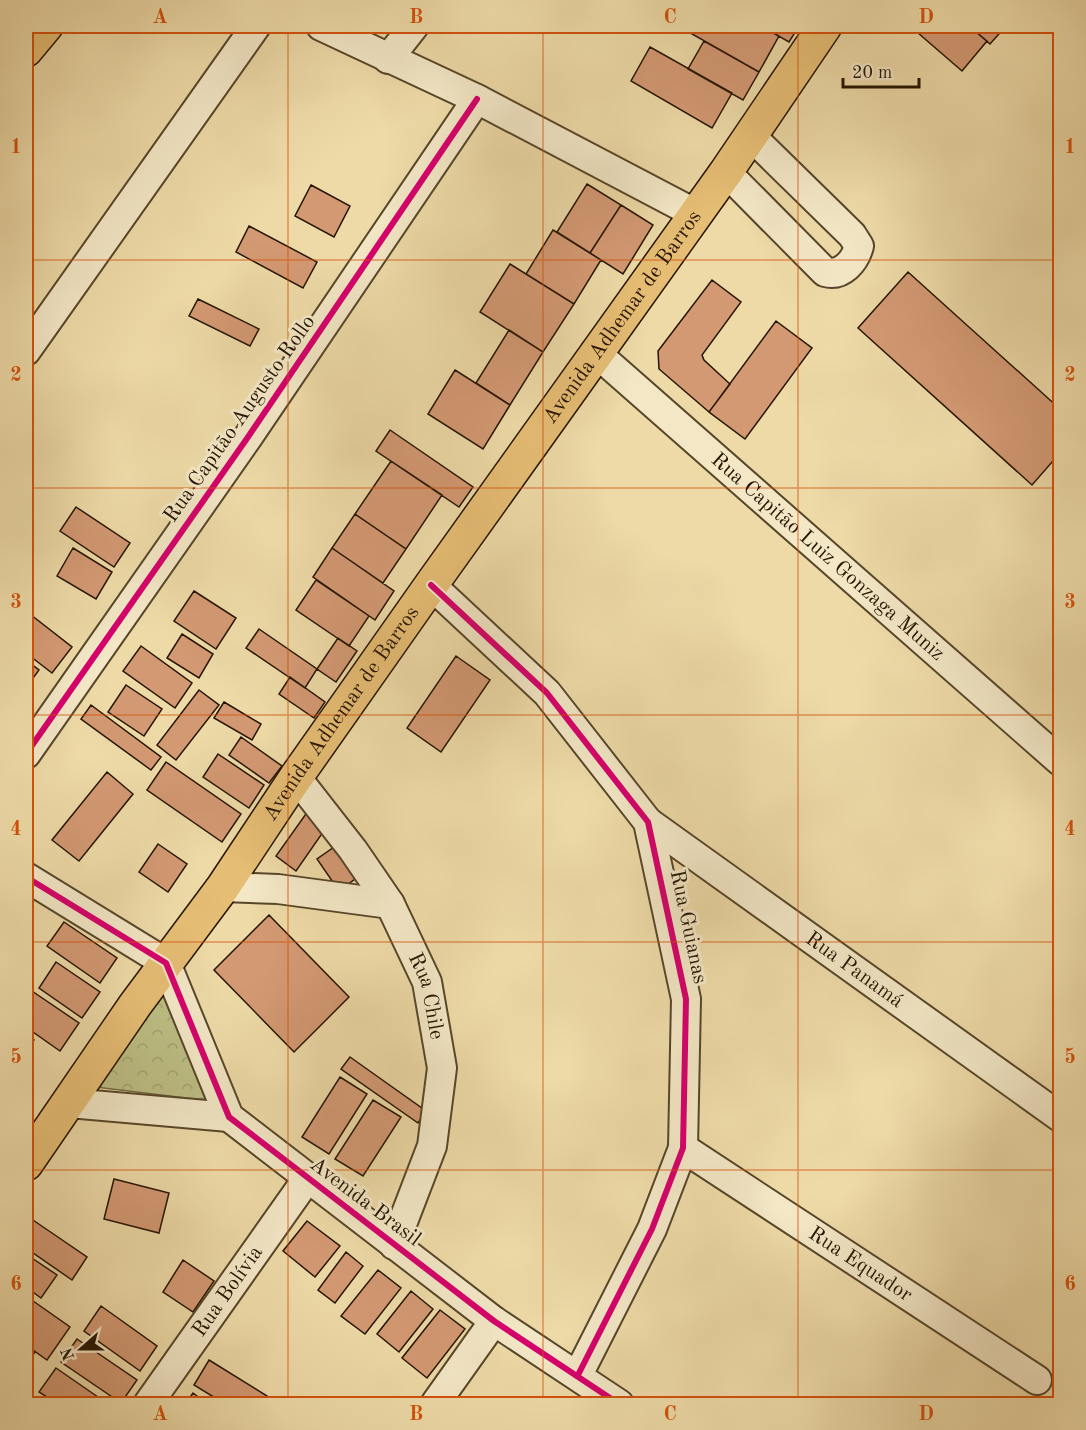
<svg xmlns="http://www.w3.org/2000/svg" width="1086" height="1430" font-family="'Old Standard TT',serif">
	<style>
		.park { fill: url(#park-crowns); stroke: #706942; stroke-width: 1.5 }
		.building { fill: #d39973; stroke: #251400; stroke-width: 1.5 }
		.lines { fill: none; stroke-linecap: round; stroke-linejoin: round }
		.minor-casing { stroke: #57462a; stroke-width: 32 }
		.major-casing { stroke: #251400; stroke-width: 36 }
		.minor { stroke: #f3e7c6; stroke-width: 28 }
		.major { stroke: #e6bd74; stroke-width: 33 }
		.cycleway-casing { stroke: #f3e7c6; stroke-width: 10 }
		.cycleway { stroke: #d6006c; stroke-width: 6 }
		.grid { fill: none; stroke: #d4520b; stroke-width: 1.5; stroke-opacity: 0.55 }
		.labels { text-anchor: middle; dominant-baseline: central; stroke-width: 6; stroke-linejoin: round; paint-order: stroke }
		.street-label { font-size: 21px; fill: #251400; stroke: #f3e7c6 }
		.neatline { fill: none; stroke: #d4520b; stroke-width: 2 }
		.grid-label { font-size: 20px; text-anchor: middle; font-weight: bold; fill: #d4520b }
	</style>
	<defs>
		<pattern id="park-crowns" width="20" height="18" patternUnits="userSpaceOnUse" patternTransform="scale(1.5)"><rect width="20" height="18" fill="#bcbe84"/><path d="M2 6a3 3 0 1 1 6 0M12 15a3 3 0 1 1 6 0" fill="none" stroke="#a1a270"/></pattern>
	</defs>
	<rect width="100%" height="100%" fill="#eddaa7"/>
	<filter id="stains"><feTurbulence type="fractalNoise" baseFrequency=".00333" numOctaves="4"/><feColorMatrix values="0 0 0 0 .2 0 0 0 0 .09 0 0 0 0 .02 0 0 0 .5 -.17"/></filter>
	<radialGradient id="worn" r=".72"><stop offset=".6" stop-color="#630" stop-opacity="0"/><stop offset="1" stop-color="#630" stop-opacity=".3"/></radialGradient>
	<!-- park -->
	<path class="park" d="M169,985L211,1101L95,1087Z"/>
	<!-- building -->
	<path class="building" d="M678,26H761L779,36L759,72Z
		M761,26H799L789,42Z
		M910,26H969L987,41L962,71Z
		M981,26H1006L990,44L976,32Z
		M704,41L759,72L743,100L688,69Z
		M650,47L732,93L712,128L631,81Z
		M587,184L621,205L590,253L557,232Z
		M311,185L350,206L334,237L295,216Z
		M621,205L653,225L623,274L590,253Z
		M249,226L317,262L303,288L236,252Z
		M553,230L601,260L574,304L526,274Z
		M510,264L574,304L543,352L480,312Z
		M908,272L1060,409V453L1032,485L858,328Z
		M712,280L741,302L702,355L704,360L730,384L709,412L659,369L658,351Z
		M198,299L259,329L250,346L189,316Z
		M776,321L812,348L745,439L709,412Z
		M509,330L543,352L510,405L476,383Z
		M455,370L510,405L483,449L428,414Z
		M390,430L473,487L459,507L376,451Z
		M391,461L442,495L406,549L355,514Z
		M76,507L130,543L114,567L60,531Z
		M355,514L406,549L383,583L332,548Z
		M73,548L112,572L96,599L57,576Z
		M332,548L394,591L375,620L313,577Z
		M316,580L369,616L349,646L296,610Z
		M194,591L236,618L216,649L174,621Z
		M26,611L72,647L52,673L26,653Z
		M259,629L317,669L305,688L246,648Z
		M182,634L213,654L199,678L167,658Z
		M338,638L357,651L336,682L317,669Z
		M141,646L192,683L175,708L123,671Z
		M456,656L490,680L441,752L407,728Z
		M26,660L39,670L26,688Z
		M290,677L325,702L314,718L279,694Z
		M126,685L162,709L144,736L108,712Z
		M199,690L219,705L176,760L157,745Z
		M224,702L261,724L252,740L214,718Z
		M91,705L161,757L151,770L81,719Z
		M241,737L282,766L269,783L229,755Z
		M218,754L264,785L249,808L203,777Z
		M166,762L241,814L222,842L147,790Z
		M107,772L133,794L79,861L52,840Z
		M308,811L328,825L296,871L276,856Z
		M158,844L187,864L168,892L139,872Z
		M337,845L359,876L339,891L317,859Z
		M269,915L349,997L294,1052L214,970Z
		M64,922L117,958L100,983L47,946Z
		M56,962L100,992L82,1018L39,988Z
		M26,987L79,1023L60,1051L26,1027Z
		M26,1034L34,1040L26,1053Z
		M350,1057L426,1111L418,1123L341,1069Z
		M340,1077L367,1094L329,1154L302,1137Z
		M373,1100L401,1117L363,1176L335,1159Z
		M114,1179L169,1193L159,1233L104,1219Z
		M30,1218L87,1257L72,1280L26,1248V1225Z
		M307,1221L340,1246L315,1277L283,1251Z
		M346,1252L363,1266L335,1303L318,1290Z
		M26,1254L57,1275L41,1298L26,1287Z
		M183,1260L214,1281L193,1312L163,1292Z
		M378,1270L401,1288L365,1334L341,1316Z
		M411,1291L433,1309L399,1352L377,1334Z
		M26,1296L70,1327L47,1360L26,1345Z
		M101,1306L157,1346L140,1371L84,1331Z
		M440,1310L465,1329L427,1378L402,1358Z
		M77,1339L137,1380L121,1403L61,1362Z
		M26,1345L35,1352L26,1366Z
		M209,1360L267,1396L261,1404H225L194,1385Z
		M56,1368L108,1404H58L39,1392Z
		M193,1393L208,1404H185Z
		M34,1397L44,1404H29Z"/>
	<g class="lines">
		<!-- minor casing -->
		<g class="minor-casing">
			<g id="minor">
				<path d="M321,26L477,99L696,214"/>
				<path d="M388,59L414,26"/>
				<path d="M726,172L825,272C842,277 855,261 859,246L852,235L751,136"/>
				<path d="M26,351L256,26"/>
				<path id="s1" d="M595,352L1060,761"/>
				<path d="M431,585L547,693L648,822L686,999L683,1148L652,1229L578,1375"/>
				<path d="M26,754L248,437L477,99"/>
				<path id="s2" d="M296,777L353,850L390,904L427,982L442,1068L432,1146L394,1245"/>
				<path id="s3" d="M648,822L1060,1117"/>
				<path d="M26,877L166,963L229,1117L494,1321L619,1404"/>
				<path d="M223,887L278,889L390,904"/>
				<path d="M69,1103L229,1117"/>
				<path id="s4" d="M683,1148L1037,1380"/>
				<path id="s5" d="M148,1404L307,1179"/>
				<path d="M435,1404L494,1321"/>
			</g>
		</g>
		<!-- major casing -->
		<g class="major-casing">
			<g id="major">
				<path d="M26,50L46,26"/>
				<path id="s6" d="M26,1164L135,1005L223,887L296,777L431,585L726,172L825,26"/>
			</g>
		</g>
		<!-- minor -->
		<use href="#minor" class="minor"/>
		<!-- major -->
		<use href="#major" class="major"/>
		<!-- cycleway casing -->
		<g class="cycleway-casing">
			<path id="cycleway" d="M431,585L547,693L648,822L686,999L683,1148L652,1229L578,1375
				M26,754L248,437L477,99
				M26,877L166,963L229,1117L494,1321L619,1404"/>
		</g>
		<!-- cycleway -->
		<use href="#cycleway" class="cycleway"/>
	</g>
	<!-- grid -->
	<path class="grid" d="M288,26V1404M543,26V1404M798,26V1404M26,260H1060M26,488H1060M26,715H1060M26,942H1060M26,1170H1060"/>
	<g class="labels">
		<!-- street labels -->
		<g class="street-label">
			<text stroke="none"><textPath href="#s6" startOffset="1036">Avenida Adhemar de Barros</textPath></text>
			<text transform="translate(240 419) rotate(-55)">Rua Capitão Augusto Rollo</text>
			<text stroke="none"><textPath href="#s1" startOffset="310">Rua Capitão Luiz Gonzaga Muniz</textPath></text>
			<text stroke="none"><textPath href="#s6" startOffset="550">Avenida Adhemar de Barros</textPath></text>
			<text transform="translate(688 927) rotate(78)">Rua Guianas</text>
			<text stroke="none"><textPath href="#s3" startOffset="254">Rua Panamá</textPath></text>
			<text stroke="none"><textPath href="#s2" startOffset="258">Rua Chile</textPath></text>
			<text transform="translate(365 1202) rotate(37)">Avenida Brasil</text>
			<text stroke="none"><textPath href="#s4" startOffset="212">Rua Equador</textPath></text>
			<text stroke="none"><textPath href="#s5" startOffset="138">Rua Bolívia</textPath></text>
		</g>
	</g>
	<!-- margin -->
	<rect width="1086" height="1430" fill="none" stroke="#eddaa7" stroke-width="66"/>
	<!-- north arrow -->
	<g transform="translate(81 1349) rotate(249)" stroke="#f3e7c6" stroke-width="4.5" paint-order="stroke">
	<path d="M0-4.5L10 22L0 15L-10 22Z" fill="#251400"/>
	<text y="-9" font-size="16" font-weight="bold" text-anchor="middle" fill="#251400">N</text>
	</g>
	<!-- scale -->
	<path d="M843 78v9h76v-9" fill="none" stroke="#251400" stroke-width="3"/>
	<text x="852" y="78" font-size="18" fill="#251400" stroke="#f3e7c6" stroke-width="4.5" paint-order="stroke">20 m</text>
	<rect x="33" y="33" width="1020" height="1364" class="neatline"/>
	<g class="grid-label">
		<text x="160" y="23">A</text>
		<text x="416" y="23">B</text>
		<text x="670" y="23">C</text>
		<text x="926" y="23">D</text>
		<text x="16" y="153">1</text>
		<text x="1070" y="153">1</text>
		<text x="16" y="381">2</text>
		<text x="1070" y="381">2</text>
		<text x="16" y="608">3</text>
		<text x="1070" y="608">3</text>
		<text x="16" y="835">4</text>
		<text x="1070" y="835">4</text>
		<text x="16" y="1063">5</text>
		<text x="1070" y="1063">5</text>
		<text x="16" y="1290">6</text>
		<text x="1070" y="1290">6</text>
		<text x="160" y="1420">A</text>
		<text x="416" y="1420">B</text>
		<text x="670" y="1420">C</text>
		<text x="926" y="1420">D</text>
	</g>
	<rect width="100%" height="100%" filter="url(#stains)"/>
	<rect width="100%" height="100%" fill="url(#worn)"/>
</svg>
